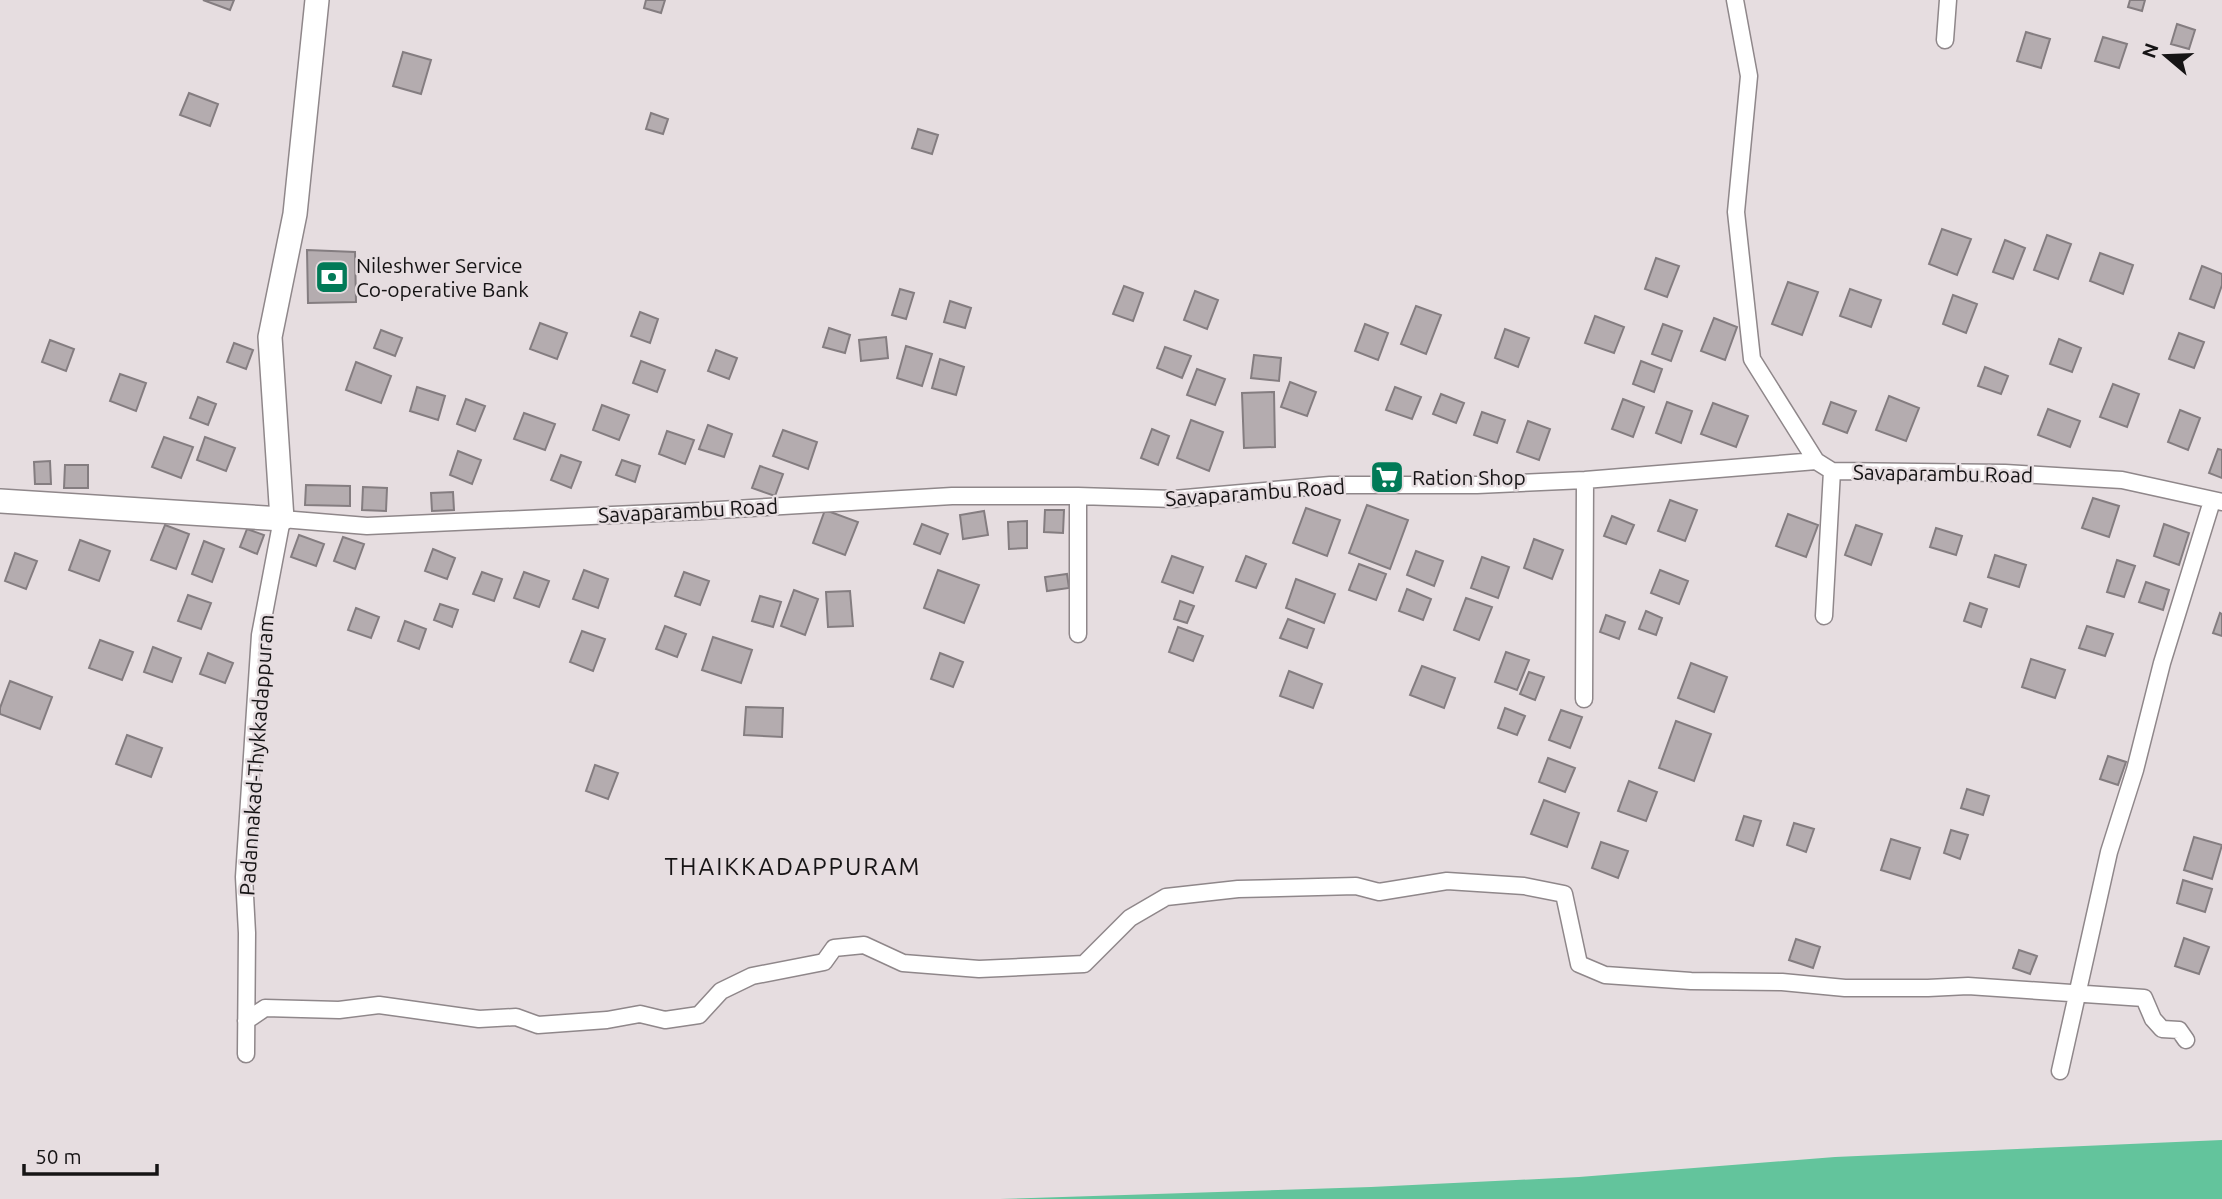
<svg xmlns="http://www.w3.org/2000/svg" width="2222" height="1199" font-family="Ubuntu,sans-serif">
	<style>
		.water { fill: #63c49c }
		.building { fill: #b4acaf; stroke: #847d80; stroke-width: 2 }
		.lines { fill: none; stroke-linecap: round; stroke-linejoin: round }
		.minor-casing { stroke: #8f878a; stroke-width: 19 }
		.secondary-casing { stroke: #8f878a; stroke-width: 26 }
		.minor { stroke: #fff; stroke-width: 16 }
		.secondary { stroke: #fff; stroke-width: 23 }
		.labels { text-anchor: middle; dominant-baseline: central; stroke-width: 5; stroke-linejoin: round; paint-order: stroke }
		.poi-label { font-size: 21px; fill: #161415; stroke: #e6dde0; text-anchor: start }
		.street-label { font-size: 21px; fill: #161415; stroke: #e6dde0 }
		.quarter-label { font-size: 24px; letter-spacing: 2px; fill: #161415; stroke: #e6dde0 }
	</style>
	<rect width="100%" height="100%" fill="#e6dde0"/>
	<!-- water -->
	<path class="water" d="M2222,1140V1199H1000L1371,1187L1579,1177L1835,1157Z"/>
	<!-- building -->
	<path class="building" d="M203,0H234L230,10Z
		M646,0H665L661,13L644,8Z
		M2130,0H2145L2142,11L2128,7Z
		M2177,24L2195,30L2189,49L2171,44Z
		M2026,32L2050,39L2041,68L2017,61Z
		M2103,37L2127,44L2119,68L2095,61Z
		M403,52L431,60L421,94L393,86Z
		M189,93L218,104L210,126L180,115Z
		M651,113L668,119L663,134L646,129Z
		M918,129L938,135L932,154L912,148Z
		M1942,229L1971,239L1957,275L1929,264Z
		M2047,235L2071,244L2058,279L2034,270Z
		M2005,240L2025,248L2013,279L1993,272Z
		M307,250L355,252L356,302L308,303Z
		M2100,253L2133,265L2123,294L2090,281Z
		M1656,258L1679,266L1667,297L1645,289Z
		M2202,266L2222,274V285L2214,308L2190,299Z
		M1788,282L1818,292L1802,335L1772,324Z
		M1124,286L1143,293L1133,321L1113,314Z
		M900,289L914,293L906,319L892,315Z
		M1850,289L1881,300L1871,327L1840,316Z
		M1195,291L1218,300L1207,329L1184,320Z
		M1953,295L1977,304L1966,333L1943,324Z
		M950,301L971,308L965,328L944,322Z
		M1416,306L1441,315L1426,354L1401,344Z
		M640,312L658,319L650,343L631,336Z
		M1595,316L1624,327L1614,353L1585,343Z
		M1714,318L1737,327L1725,360L1701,351Z
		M540,323L567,333L557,359L530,349Z
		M1365,324L1388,333L1378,360L1355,351Z
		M1663,324L1682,331L1671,361L1652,354Z
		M829,328L850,335L845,353L823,347Z
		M1505,329L1529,338L1518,367L1495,358Z
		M381,330L402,338L395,356L374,348Z
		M2179,333L2204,342L2194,368L2169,359Z
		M886,337L888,358L861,361L859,340Z
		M2059,339L2081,348L2072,372L2050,364Z
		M50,340L74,349L66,371L42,362Z
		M234,343L253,350L246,369L227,362Z
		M906,346L932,354L922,386L897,378Z
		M1165,347L1191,356L1182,378L1157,368Z
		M716,350L737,358L729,379L708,371Z
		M1254,355L1281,358L1279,381L1251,378Z
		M940,359L964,367L956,395L932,388Z
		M641,361L665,370L657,392L633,383Z
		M1641,361L1662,369L1654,392L1633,384Z
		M356,362L391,376L381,403L346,390Z
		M1985,367L2008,376L2001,394L1978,386Z
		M1197,369L1225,379L1215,405L1187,395Z
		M120,374L146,383L136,411L110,401Z
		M1290,382L1316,392L1307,416L1281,407Z
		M2113,384L2139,394L2127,427L2100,417Z
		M417,387L445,396L438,420L410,411Z
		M1395,387L1421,397L1412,419L1386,410Z
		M1274,392L1275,447L1244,448L1242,393Z
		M1441,394L1464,403L1456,423L1433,414Z
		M1889,396L1919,408L1906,441L1876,430Z
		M198,397L216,404L208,425L190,418Z
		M466,399L485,406L475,431L457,424Z
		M1623,399L1644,407L1633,437L1612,429Z
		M1667,402L1692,411L1681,443L1656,433Z
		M1831,402L1856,411L1847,433L1823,424Z
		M1713,403L1748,416L1736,447L1701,434Z
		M602,405L629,415L619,440L593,430Z
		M2048,409L2080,421L2070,447L2038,435Z
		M2180,410L2200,418L2188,450L2168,442Z
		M1482,412L1505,420L1497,443L1474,435Z
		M524,413L555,424L545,450L514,439Z
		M1191,420L1223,432L1209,471L1177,458Z
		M1528,421L1550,429L1539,460L1517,452Z
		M708,425L732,434L724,457L699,449Z
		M1152,429L1169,436L1158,465L1141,458Z
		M783,430L817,442L808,469L773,456Z
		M667,431L694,440L685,464L659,454Z
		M164,437L193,447L181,478L152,467Z
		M205,437L235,448L226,471L197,460Z
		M2218,449L2222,450V478L2209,473Z
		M458,451L481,460L472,484L450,475Z
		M561,455L581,462L571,488L551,480Z
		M622,460L640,466L635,482L616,475Z
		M50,461L51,484H35L34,462Z
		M65,465H88V488H64Z
		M760,466L783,474L775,496L752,488Z
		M306,485L350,486V506L305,505Z
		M363,487L387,488L386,511L362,510Z
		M453,492L454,510L432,511L431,493Z
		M2093,498L2119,506L2109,537L2082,528Z
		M1670,500L1697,510L1685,541L1658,531Z
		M1367,505L1408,520L1390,569L1349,553Z
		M1306,508L1340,520L1327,556L1293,543Z
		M825,510L858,522L845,555L813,543Z
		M1045,510H1064L1063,533L1044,532Z
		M984,511L988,535L963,539L960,515Z
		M1788,514L1818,525L1806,557L1776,546Z
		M1612,516L1634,525L1626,544L1604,536Z
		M1027,521V548L1009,549L1008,522Z
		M922,524L948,534L940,554L914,544Z
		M2164,524L2189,533L2179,565L2154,556Z
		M165,525L189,534L176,569L151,560Z
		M1856,525L1882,534L1871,565L1845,555Z
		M1936,528L1962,536L1956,555L1930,547Z
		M247,529L264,535L257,554L240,547Z
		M299,535L324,544L316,566L291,557Z
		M343,537L364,544L355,569L334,561Z
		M1534,539L1563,550L1552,579L1524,568Z
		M80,540L110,551L99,581L69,570Z
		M204,541L224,549L212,582L192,574Z
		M433,549L455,558L447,579L425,571Z
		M1416,551L1443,561L1434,586L1407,575Z
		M15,553L37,561L26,589L5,581Z
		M1995,555L2026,565L2019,587L1988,577Z
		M1172,556L1203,567L1193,593L1162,582Z
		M1246,556L1266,564L1256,588L1236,581Z
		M1482,557L1509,567L1498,598L1471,588Z
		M2117,560L2135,566L2124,597L2107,592Z
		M1359,564L1386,574L1376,600L1349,590Z
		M584,570L608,579L598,608L573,599Z
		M938,570L979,585L964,623L924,608Z
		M1660,570L1688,581L1679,604L1651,593Z
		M482,572L502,579L494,601L473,594Z
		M524,572L549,581L539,607L514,598Z
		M684,572L709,581L700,605L675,596Z
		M1067,574L1069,588L1047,591L1045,577Z
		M1296,579L1335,594L1324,623L1286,608Z
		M2146,582L2169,590L2163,610L2139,602Z
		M1407,589L1431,599L1423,620L1399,611Z
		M794,590L818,599L805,635L781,626Z
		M850,591L853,626L828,627L826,592Z
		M188,595L211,603L201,629L178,621Z
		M760,596L781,602L773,627L752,621Z
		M1466,598L1492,607L1479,640L1454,630Z
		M1180,601L1194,606L1187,623L1174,619Z
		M1970,603L1987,609L1981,627L1964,621Z
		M440,604L458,610L452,627L434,620Z
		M356,608L379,617L371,638L348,630Z
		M1646,611L1662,618L1656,635L1639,629Z
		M2220,613L2222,614V636L2213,633Z
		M1606,615L1625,622L1619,639L1600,632Z
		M1288,619L1314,629L1307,648L1280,638Z
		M405,621L426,629L419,649L398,641Z
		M665,626L686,634L677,657L656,649Z
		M2087,626L2113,634L2105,656L2079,648Z
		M1178,627L1203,636L1193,661L1169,652Z
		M582,631L605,639L593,671L570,662Z
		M713,637L752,650L741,683L702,670Z
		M100,640L133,652L122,680L89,668Z
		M153,647L181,658L172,682L144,672Z
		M1506,652L1529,660L1517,690L1495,682Z
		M208,653L233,663L225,683L200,674Z
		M940,653L963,662L953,687L931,679Z
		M2031,659L2065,670L2055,698L2022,687Z
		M1691,663L1727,677L1714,712L1678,698Z
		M1422,666L1455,678L1444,708L1410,695Z
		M1289,671L1322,684L1313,708L1280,696Z
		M1529,672L1544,677L1535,700L1520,694Z
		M10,681L52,697L40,729L0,714V708Z
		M746,707L783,708L782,737L744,735Z
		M1505,708L1525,716L1517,735L1498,728Z
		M1561,710L1582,717L1570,748L1549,740Z
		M1676,721L1711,734L1694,781L1659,768Z
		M127,735L162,748L151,777L116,764Z
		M2108,756L2126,762L2118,785L2100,779Z
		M1548,758L1575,768L1565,792L1539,782Z
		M595,765L618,773L608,799L586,791Z
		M1629,781L1657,792L1646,821L1618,811Z
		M1967,789L1989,796L1983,815L1961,808Z
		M1544,800L1579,813L1567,847L1531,834Z
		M1744,816L1761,821L1753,846L1736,840Z
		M1794,823L1814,829L1806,852L1787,845Z
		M1951,830L1968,835L1960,859L1944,853Z
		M2194,837L2222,845L2212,879L2184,870Z
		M1891,839L1920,848L1910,879L1881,870Z
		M1601,842L1628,851L1618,878L1592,868Z
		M2183,880L2212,889L2205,912L2177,903Z
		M2184,938L2209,947L2199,974L2175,966Z
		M1796,939L1820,947L1813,968L1789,960Z
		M2019,950L2037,956L2030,974L2013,968Z"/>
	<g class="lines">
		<!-- minor casing -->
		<g class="minor-casing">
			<path id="minor" d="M1735,0L1749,76L1736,212L1752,359L1816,461
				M1945,40L1948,0
				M1078,496V634
				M1824,616L1832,471
				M1584,699L1585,480
				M246,1021L265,1008L339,1010L379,1005L479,1019L516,1017L538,1025L607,1020L640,1014L665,1020L699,1015L721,991L752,976L824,962L834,948L864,945L903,963L979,969L1084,964L1130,918L1166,897L1238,889L1356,886L1379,892L1447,881L1524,886L1564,894L1579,964L1605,975L1691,981L1782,982L1845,988H1928L1968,986L2144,998L2153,1019L2162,1029L2179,1030L2186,1040
				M246,1054L247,933L244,877L260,635L282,519L367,526L701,511L952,496H1078L1174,499L1330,485H1477L1585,480L1816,461L1832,471L2005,473L2122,480L2222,502
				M2060,1071L2109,852L2135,770L2162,663L2212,501"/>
		</g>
		<!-- secondary casing -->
		<g class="secondary-casing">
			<path id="secondary" d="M0,501L282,519L270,337L295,214L317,0"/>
		</g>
		<!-- minor -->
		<use href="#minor" class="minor"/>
		<!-- secondary -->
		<use href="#secondary" class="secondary"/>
	</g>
	<!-- icons -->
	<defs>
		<g id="bank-square" transform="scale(1.75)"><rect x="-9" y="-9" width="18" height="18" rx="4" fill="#017a57" stroke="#e6dde0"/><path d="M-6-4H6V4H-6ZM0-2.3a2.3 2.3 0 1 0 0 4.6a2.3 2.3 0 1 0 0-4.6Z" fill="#fff"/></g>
		<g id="supermarket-square" transform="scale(1.75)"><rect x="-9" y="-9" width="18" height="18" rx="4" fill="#017a57" stroke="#e6dde0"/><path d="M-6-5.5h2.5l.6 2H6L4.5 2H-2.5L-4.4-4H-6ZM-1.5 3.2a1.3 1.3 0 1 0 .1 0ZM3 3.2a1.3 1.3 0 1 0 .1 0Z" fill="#fff"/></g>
	</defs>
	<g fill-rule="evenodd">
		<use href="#bank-square" x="332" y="277"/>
		<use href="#supermarket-square" x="1387" y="477"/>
	</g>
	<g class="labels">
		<!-- poi labels -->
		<g class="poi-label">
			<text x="356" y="265">Nileshwer Service<tspan x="356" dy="24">Co-operative Bank</tspan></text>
			<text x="1412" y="477">Ration Shop</text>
		</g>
		<!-- street labels -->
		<g class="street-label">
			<text transform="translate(1943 473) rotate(1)">Savaparambu Road</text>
			<text transform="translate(1255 492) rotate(-4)">Savaparambu Road</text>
			<text transform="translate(688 510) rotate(-3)">Savaparambu Road</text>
			<text transform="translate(256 755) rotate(-86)">Padannakad-Thykkadappuram</text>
		</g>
		<!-- quarter labels -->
		<g class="quarter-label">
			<text x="793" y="866">THAIKKADAPPURAM</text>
		</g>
	</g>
	<!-- north arrow -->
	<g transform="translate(2166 56) rotate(289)" stroke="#e6dde0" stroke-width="5" paint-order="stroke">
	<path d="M0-5L12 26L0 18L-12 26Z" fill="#161415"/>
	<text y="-10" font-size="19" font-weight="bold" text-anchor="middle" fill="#161415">N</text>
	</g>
	<!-- scale -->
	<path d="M24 1164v10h133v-10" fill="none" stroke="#161415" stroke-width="3.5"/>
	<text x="35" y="1164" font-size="21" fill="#161415" stroke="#e6dde0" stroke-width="5" paint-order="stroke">50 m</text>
</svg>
